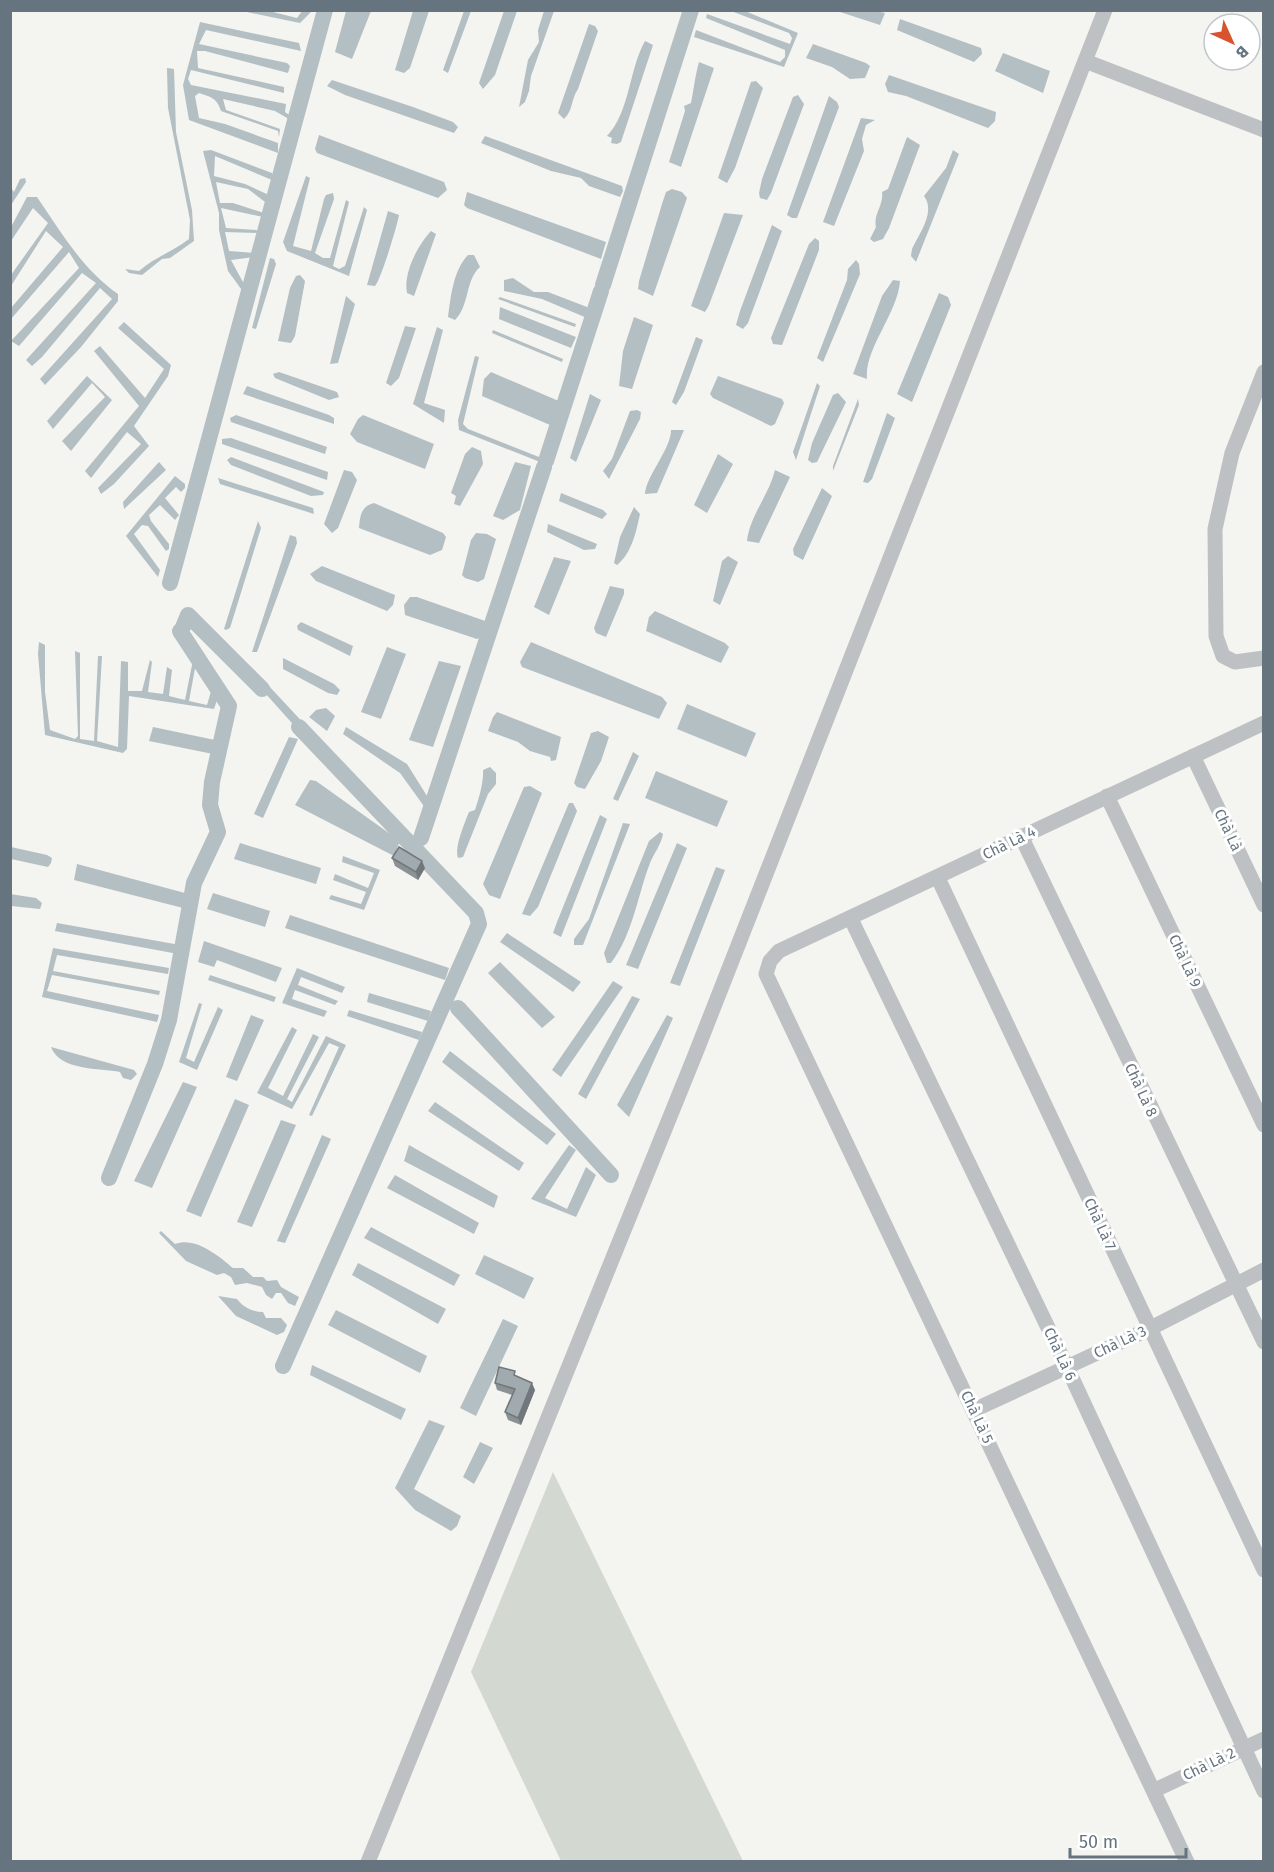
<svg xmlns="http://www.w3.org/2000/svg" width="1274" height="1872" font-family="'Fira Sans',sans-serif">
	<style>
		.green { fill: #d3d9d0 }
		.water { fill: #b4bfc3 }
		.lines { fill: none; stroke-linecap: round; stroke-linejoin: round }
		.canal { stroke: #b4bfc3; stroke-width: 16 }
		.street { stroke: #bdc1c4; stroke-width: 15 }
		.wall { fill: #8a9296 }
		.shaded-wall { fill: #71777a }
		.building { fill: #a1aaae; stroke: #71777a; stroke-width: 1.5 }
		.labels { text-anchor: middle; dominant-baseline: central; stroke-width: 6; stroke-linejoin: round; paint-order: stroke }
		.street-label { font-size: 15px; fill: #65747f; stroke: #fff }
	</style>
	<rect width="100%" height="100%" fill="#f4f4f0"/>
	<!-- green -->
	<path class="green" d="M553,1472L743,1861H561L471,1672Z"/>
	<!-- water -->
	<path class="water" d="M242,11H269L297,18L302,11H312L300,23Z
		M346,11H371L352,59L335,52Z
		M413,11H429L410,68L404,73L395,70Z
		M464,11H471L448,73L443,70Z
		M504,11H517L495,75L483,89L479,83Z
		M544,11H554L531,76L529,91L525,102L519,107L528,60L539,42L538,30Z
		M731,11H745L798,33L784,67L694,37L696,30L780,62L785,57V50L706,18L707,14L790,44L792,38L789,33Z
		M837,11H876L885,13L880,25Z
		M900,19L981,48L982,54L974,62L897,30Z
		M200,22L299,43L301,51L206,30L199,44L287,63L290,66L288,73L205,51H197L198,68L284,87V93L191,70L188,79L191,85L286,104L285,112L295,119L294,122L275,111L223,99L226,110L280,129L279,137L278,131L221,111C217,98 211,97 199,93L195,96L199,118L225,124L278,143V153L189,120L183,85Z
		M589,24L595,26L598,31L578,89C571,99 573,111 564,119L558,113Z
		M645,41L653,45L621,142L617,144L611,143L612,138L607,136C630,112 629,69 645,41Z
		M813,44L866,63L870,66L865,78L850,79L832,67L806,58Z
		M1003,53L1050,71L1043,93L995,71Z
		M699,62L714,68L681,167L669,162L685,111L684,106L691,103C694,88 695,76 699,62Z
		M167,68L174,69L176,132L192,210L194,241L170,258L162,259L142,275L129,273L125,269L139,271C155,257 172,252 189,239L190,220L168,108Z
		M889,75L996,112L995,121L988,128L906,96L888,92L885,84Z
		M332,80L413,107L453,122L458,127L454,133L345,95L327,86Z
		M756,81L763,88L735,168L727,183L718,178L751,82Z
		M798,95L804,104L771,193L767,200L760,198L759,193L762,179L793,97Z
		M829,96L837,102L839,107L797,218H792L787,215Z
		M861,118L875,120L866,125L862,139L864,151L834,226L823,222Z
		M319,135L444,182L447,190L438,198L317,153L315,149Z
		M485,136L622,186L623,191L620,197L589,186L581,178L551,171L481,143Z
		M907,137L920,145L889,228L883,239L874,242L870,239L876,227C873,214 884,205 882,192L888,189Z
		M211,150L272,173L274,177L272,180L215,156L214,176L245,184L269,195L265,202L248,189L216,182L220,203H233L264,213L263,217L221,208L226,228L256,230L260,233L225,232L229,251L255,253L254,257L231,260L244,284V293L228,271L219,230V213L203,151Z
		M953,150L959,154L916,262L911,256L912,249C919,234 936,212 924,196L946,168Z
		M306,176L310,178L293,246L311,251L324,199L326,195L333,193L334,199L315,253L323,258H330L346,200L349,202L333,266L339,269L345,266L364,207L367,210L349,276L287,251L283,242Z
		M25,178L26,182L11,205V188L14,192L20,179Z
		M672,189L682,192L687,198L653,296L638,289L639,281L662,204L666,192Z
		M467,192L606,242L601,259L467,208L464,205Z
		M27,197H37C61,232 82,269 118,294V301L81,347L45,385L40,379L112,299L100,288L42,357L32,366L26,360L96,283L82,273L19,346L11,341L79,268L69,252L11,319V308L63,247L46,231L11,286V275L48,223L33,208L11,241V227Z
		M388,211L399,215C397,227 381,279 375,286L367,285Z
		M724,213L743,215L709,305L705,312L691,306Z
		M772,225L782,231L748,323L743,329L736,325L740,311Z
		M431,231L436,234L414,296L407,293C403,273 418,245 431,231Z
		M815,238L819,241V250L782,345L773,344L771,338L809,244Z
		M468,255H474L480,267C465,280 470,305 455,320L448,317C451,296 453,271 468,255Z
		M270,258L274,259L276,264L256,329L252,328Z
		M856,260L859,264L860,274L823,362L817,358L847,280L848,269Z
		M300,275L305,281L295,336L291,343L278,341L290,288L296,276Z
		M513,278L534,292H548L587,307V318L542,299L504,291V280Z
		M893,280L900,281C898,313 864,349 867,379L853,374L882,296Z
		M939,293L948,297L951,305L912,402L897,394Z
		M346,296L355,304L338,363L330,364Z
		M500,297L576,324L575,327L498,299Z
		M500,307L576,337L571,348L499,319Z
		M634,317L653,325L632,389L619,386L623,351Z
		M124,322L171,365L168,376L134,426L149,446L114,484L101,494L98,488L141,444L127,432L91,478L85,471L139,406L94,351L100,346L145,398L164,369L118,328Z
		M405,326L416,328L399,378L391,386L386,383Z
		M437,327L443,330L424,403L445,410L444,423L413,404Z
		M493,330L563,359L562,362L492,333Z
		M696,337L703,340L684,392L676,405L672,402Z
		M475,356L479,357L463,424L468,429L539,457L540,462L459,430L458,420Z
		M279,372L337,392L339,397L329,400L275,378L273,374Z
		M491,372L561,402L558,417L550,425L482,396L484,379Z
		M87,376L112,400L71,451L62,441L105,397L92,383L53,429L47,421Z
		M718,376L782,399L784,403L775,424L771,426L713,398L710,394Z
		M817,383L820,386L796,460L793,452Z
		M247,386L329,415L334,418V424L243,394Z
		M838,393L846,402L817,462L812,463L808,460L812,443L833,395Z
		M590,394L601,400L576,462L570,458Z
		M858,399L859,405L833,471V466Z
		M637,410L641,412L640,419L609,479L603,471L612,459L630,411Z
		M887,413L895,418L872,479L868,483L863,482Z
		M236,415L327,447L325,454L231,422L230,418Z
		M363,415L434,444L425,469L357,442L350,434L358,419Z
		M671,430H684L657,493L645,494C646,476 671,449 671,430Z
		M231,438L328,472L327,480L222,444V439Z
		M472,447L481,451L483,464L460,506L454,504L456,496L451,493L465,454Z
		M718,454L733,464L707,513L694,505Z
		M231,457L324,492L323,495L311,496L231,465L227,460Z
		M159,462L166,470L124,509L123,502Z
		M515,462L531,466L520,510L503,520L493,516Z
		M344,470L352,472L357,480L338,528L332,533L324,524Z
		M775,470L790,477L759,543L747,541C750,515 769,495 775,470Z
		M175,476L185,484V488L181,492L176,487L165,498L179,515L175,520L160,505L149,515L151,521L169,544V549L166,551L148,526L142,525L134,534L160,570L158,577L126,536Z
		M218,478L313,508L314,514L220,484Z
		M822,488L832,496L803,560L794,555L793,549Z
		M561,493L603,510L607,514L602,519L559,501Z
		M374,503L443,533L446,537L442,550L430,555L359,528C360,516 361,506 374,503Z
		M634,507L640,514C636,532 632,553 617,565L614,563L620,537Z
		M258,521L261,528L230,628L226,630L224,629Z
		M548,524L597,544L595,549L584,550L547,532Z
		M476,533L487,534L496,539L484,579L478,582L465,578L462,575L471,540Z
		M290,535L296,537L297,543L257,652H252Z
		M728,556L738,562L720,605L713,601L722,561Z
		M554,557L571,561L549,615L534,607Z
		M322,566L395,595L393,605L387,611L316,581L310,574Z
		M610,586L624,589V594L606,637L596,633L594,628Z
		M410,597H417L488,622L489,628L485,636L477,639L405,615L404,605Z
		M655,611L725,643L729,647L721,663L646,631L649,617Z
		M301,622L353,646L350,656L298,630L297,626Z
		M39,642L45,645V692L50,730L75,739L78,736L75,651L80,653V739L94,741L98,656H102L97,741L118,747L121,661L128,662V691H142L150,660L152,662L148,692L163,694L167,667L172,670L169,696L185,700L193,660L196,663L189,701L207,705L212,688L218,697L214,709L129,696L127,749L123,753L45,735L38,654Z
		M531,642L662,697L667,703L659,719L522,667L520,662Z
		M387,647L406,654L381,719L361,712Z
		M283,658L334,684L340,690L337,695L328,693L283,669Z
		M439,661L461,666L433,747L409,740Z
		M253,669L309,729L316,740L313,743L308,741L247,673Z
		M687,704L756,733L746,757L677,729Z
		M326,708L335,716L327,731L309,717L316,710Z
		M497,712L561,737L556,760L551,761L550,757L530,751L518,742L488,731L493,717Z
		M153,727L215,740L213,754L149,741Z
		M346,727L407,764L432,804L426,809L400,773L343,734Z
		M598,731L609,737L601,761L585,789L577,787L574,783L591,733Z
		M289,737L298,739L263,818L254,814Z
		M633,752L639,756L618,801L613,799Z
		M490,767L496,773V784L488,794L463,857L458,858C454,848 465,822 469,812L475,810C479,799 484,780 483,770Z
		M656,771L728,801L717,827L645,798Z
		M310,780L316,781L400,841L394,856L295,805Z
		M530,786L542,793L500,899L489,895L483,884L524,787Z
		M569,803H573L577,811L538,907L530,916L522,914Z
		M600,815L607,819L561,937L553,933L557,922Z
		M623,823L630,824L583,945H574V939L589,919Z
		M660,832L663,834C661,845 654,853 650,863C637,897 633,934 611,963H607L604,953L649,841Z
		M240,843L321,868L316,884L234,859Z
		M677,843L687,848L638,969L626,965Z
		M11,847L47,855L52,858L51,863L48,867L11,859Z
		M343,856L380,870L364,910L329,899L331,895L361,904L366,892L333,880L335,874L368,888L374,873L342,862Z
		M77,864L185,893L183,908L74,880Z
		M716,867L725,870L680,986L670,983Z
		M213,893L270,911L265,927L207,909Z
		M10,894L36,898L42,903L40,909L11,906Z
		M290,915L449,968L445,980L285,928Z
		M57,923L180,945L178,954L55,931Z
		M507,933L581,982L573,992L500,942Z
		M204,941L282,968L276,982L217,960L214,967L198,962Z
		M53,948L169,968L168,974L57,955L53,971L160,991L159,995L52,975L47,991L159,1015L157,1022L42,997Z
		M500,962L555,1017L542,1028L488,973Z
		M297,968L345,987L342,993L301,977L298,985L338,1001L335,1005L295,990L292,999L327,1011L324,1017L282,1003Z
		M210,975L276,997L274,1002L208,980Z
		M613,981L623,987L561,1077L552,1070Z
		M369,993L431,1011L428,1021L367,1002Z
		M632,996L640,999L586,1099L578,1094Z
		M199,1003L202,1004L186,1058L194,1062L218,1007L223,1010L197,1070L179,1062Z
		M349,1010L422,1032L419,1040L347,1016Z
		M251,1015L264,1020L237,1081L226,1077Z
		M667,1015L673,1018L629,1117L617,1105Z
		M292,1027L297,1030L268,1088L283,1096L313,1034L319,1037L287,1099L292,1102L326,1036L346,1045L312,1116L309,1115L339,1047L329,1043L292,1109L257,1093Z
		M51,1047L134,1070L137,1074L131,1080L123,1078L120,1072C100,1068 60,1071 51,1047Z
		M450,1051L556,1134L547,1145L442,1062Z
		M183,1082L197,1087L152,1188L134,1181Z
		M235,1099L249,1105L201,1217L186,1211Z
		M435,1102L524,1163L519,1171L428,1111Z
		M281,1120L296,1125L252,1227L237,1222Z
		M322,1135L331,1139L285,1243L277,1241Z
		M409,1145L498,1196L494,1208L404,1161Z
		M569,1145L576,1150L545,1198L567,1209L586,1167L596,1175L576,1217L531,1199Z
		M395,1175L479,1223L474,1234L387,1188Z
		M371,1227L460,1275L454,1286L364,1238Z
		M161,1231L175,1244C195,1236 219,1256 233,1268H243L253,1277H263L267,1281L277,1280L281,1287L299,1297L295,1306L288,1303L281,1293H276L272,1299L266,1295L262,1287L247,1283L235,1285L231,1277L224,1273L217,1275L186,1261L159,1233Z
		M484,1255L534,1278L524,1299L475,1274Z
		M358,1263L446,1309L438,1324L352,1275Z
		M218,1296L237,1299C243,1307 252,1312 263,1312L266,1318H281L287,1325L284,1332L277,1335L236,1316Z
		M336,1310L427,1356L420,1373L328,1325Z
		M503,1319L518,1326L476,1416L460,1408Z
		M312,1365L406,1409L401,1420L310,1375Z
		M429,1420L445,1426L414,1489L461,1516L457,1526L451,1531L415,1510L395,1488Z
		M480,1442L493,1448L474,1484L463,1477Z"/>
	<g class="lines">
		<!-- canal -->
		<path class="canal" d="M603,285L691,10
			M546,461L601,291
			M170,583L325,10
			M183,627L188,615L262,689
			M421,838L544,467
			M458,1008L611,1175
			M109,1178L155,1064L169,1020L194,883L218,832L210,805L212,782L229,706L180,631
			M283,1366L479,924L476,913L299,727"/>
		<!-- street -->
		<path class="street" d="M1085,61L1264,130
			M1264,372L1232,453L1215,529L1216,636L1223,656L1235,662L1264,658
			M1193,756L1264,905
			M1107,796L1264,1125
			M1021,836L1264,1342
			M938,878L1264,1570
			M851,919L1067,1367L1264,1791
			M974,1410L1149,1329L1264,1270
			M1155,1790L1264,1739
			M368,1862L695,1055L1105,10
			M1187,1862L766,974L770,961L779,951L1264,723"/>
	</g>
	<!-- wall -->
	<path class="wall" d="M392,858L425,868L418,880L395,866Z
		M517,1376L535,1390L521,1425L508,1420L505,1412L512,1395L497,1390L495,1383Z"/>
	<!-- shaded-wall -->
	<path class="shaded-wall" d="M422,861L425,868L418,880L416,872Z
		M532,1383L535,1390L521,1425L518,1418Z"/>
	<!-- building -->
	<path class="building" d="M399,847L422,861L416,872L392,858Z
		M499,1367L515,1371L514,1375L532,1383L518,1418L505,1412L515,1389L495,1383Z"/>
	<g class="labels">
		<!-- street labels -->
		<g class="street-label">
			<text transform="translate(1228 830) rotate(65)">Chà Là</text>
			<text transform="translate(1009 843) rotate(-26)">Chà Là 4</text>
			<text transform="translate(1185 961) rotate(65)">Chà Là 9</text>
			<text transform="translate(1141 1090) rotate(65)">Chà Là 8</text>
			<text transform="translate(1100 1224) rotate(65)">Chà Là 7</text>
			<text transform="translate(1120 1342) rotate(-25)">Chà Là 3</text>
			<text transform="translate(1060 1354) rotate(65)">Chà Là 6</text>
			<text transform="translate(977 1417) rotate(65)">Chà Là 5</text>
			<text transform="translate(1209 1764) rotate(-26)">Chà Là 2</text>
		</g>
	</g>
	<!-- border -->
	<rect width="1274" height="1872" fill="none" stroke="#65747f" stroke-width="24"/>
	<!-- north arrow -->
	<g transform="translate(1232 42) rotate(135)"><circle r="28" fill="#ffffff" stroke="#c1c7cc" stroke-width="1.5"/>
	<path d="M0-4.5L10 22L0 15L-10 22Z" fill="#d7542e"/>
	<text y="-9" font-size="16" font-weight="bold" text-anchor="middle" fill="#65747f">B</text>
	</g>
	<!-- scale -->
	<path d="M1070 1848v9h116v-9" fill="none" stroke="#65747f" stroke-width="3"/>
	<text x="1079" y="1848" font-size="18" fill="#65747f" stroke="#ffffff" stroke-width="4.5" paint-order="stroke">50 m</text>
</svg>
